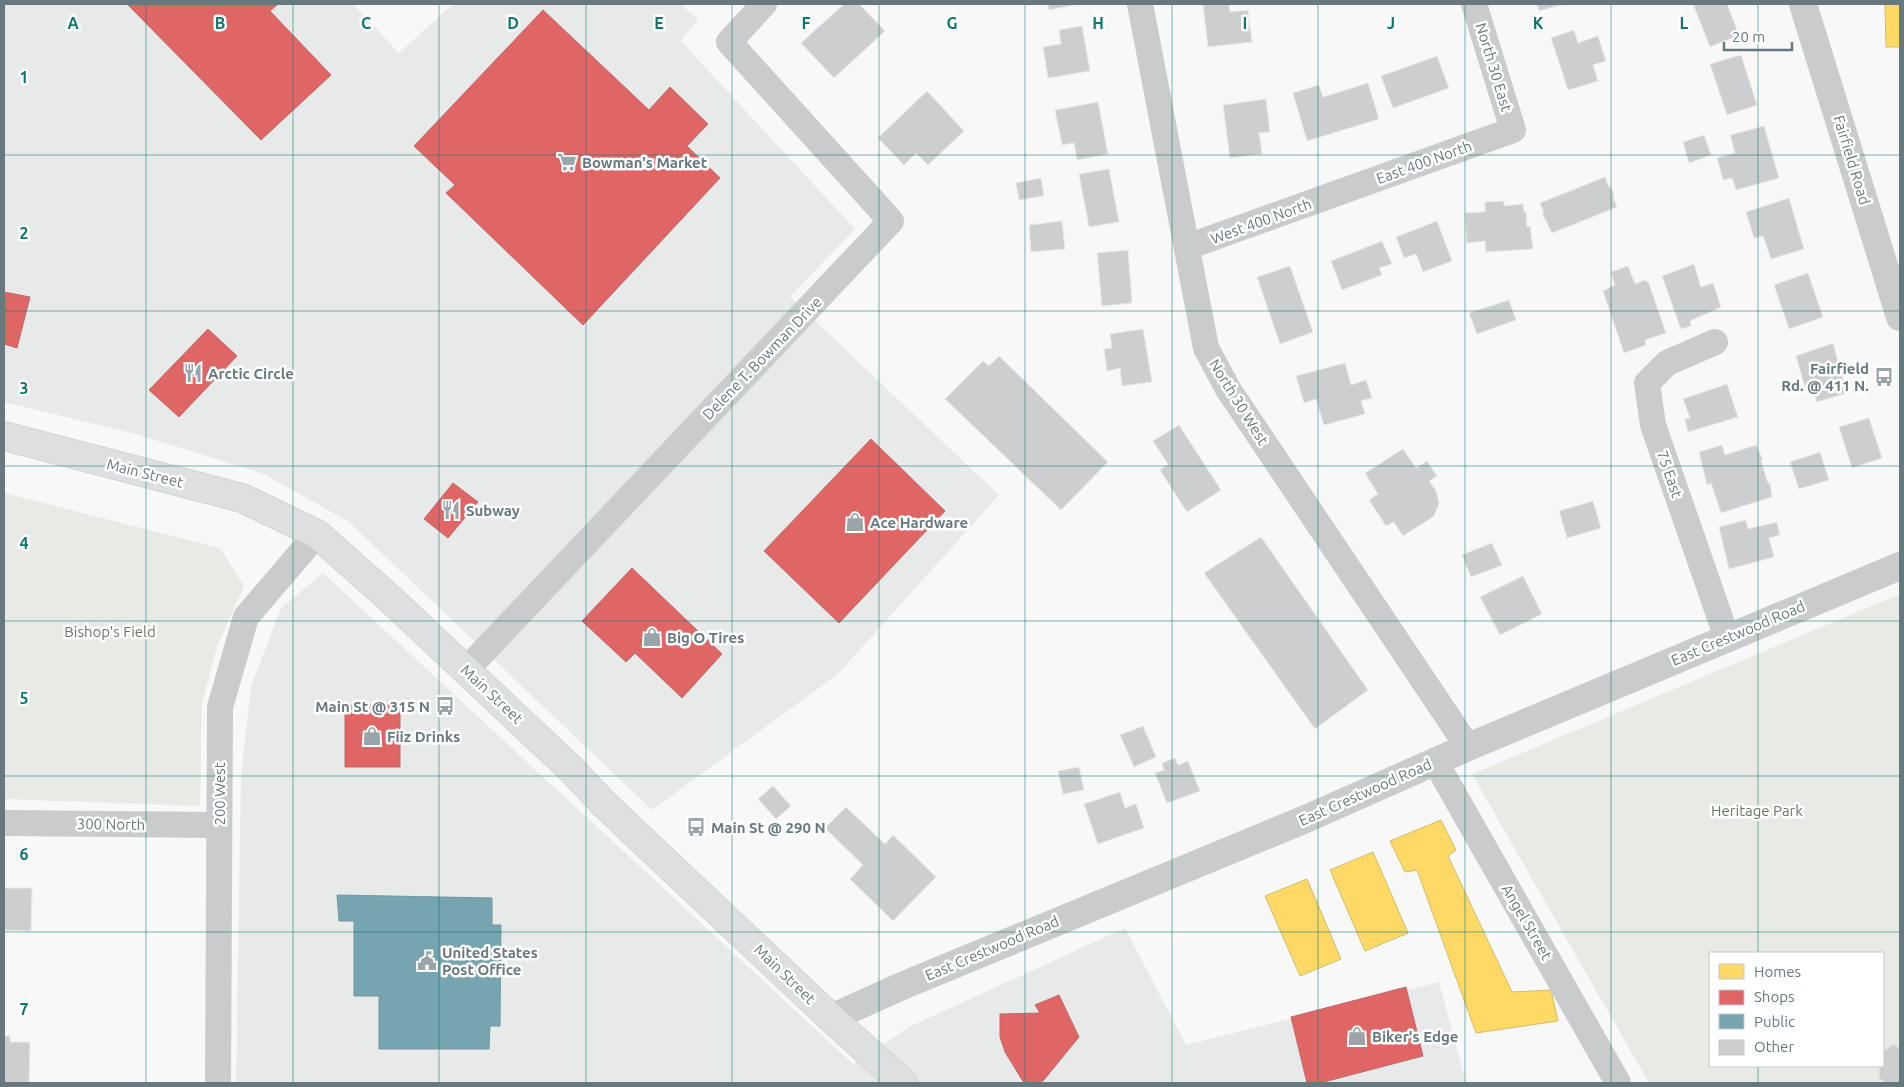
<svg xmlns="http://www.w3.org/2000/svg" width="1904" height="1087" font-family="Ubuntu,sans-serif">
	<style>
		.built { fill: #e8eaea }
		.green { fill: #e8eae6; fill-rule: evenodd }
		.homes { fill: #ffd966; stroke: #d1bc6e }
		.shops { fill: #e06666; stroke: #bc6b6e }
		.public { fill: #76a5af; stroke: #7298a1 }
		.building { fill: #cdcecf; stroke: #e8e8e8 }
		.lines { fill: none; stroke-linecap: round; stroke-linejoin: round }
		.secondary-casing { stroke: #d3d4d5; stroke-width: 30 }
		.minor { stroke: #c9cbcc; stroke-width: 26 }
		.tertiary { stroke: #c9cbcc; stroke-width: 28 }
		.secondary { stroke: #dedfe0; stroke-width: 28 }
		.grid { fill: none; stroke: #0f766e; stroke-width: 1; stroke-opacity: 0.55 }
		.labels { text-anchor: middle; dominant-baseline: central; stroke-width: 5; stroke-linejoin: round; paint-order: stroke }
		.street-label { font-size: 15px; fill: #67787f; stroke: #fff }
		.poi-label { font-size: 15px; font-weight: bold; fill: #67787f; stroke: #fff; text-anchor: start }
		.park-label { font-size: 15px; fill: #6b7866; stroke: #fff }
		.grid-label { font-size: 16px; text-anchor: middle; font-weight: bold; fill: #0f766e; stroke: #fff; stroke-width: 5; stroke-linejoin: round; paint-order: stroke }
	</style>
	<rect width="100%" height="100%" fill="#f8f8f8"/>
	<!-- built -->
	<path class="built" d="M4,4H353L399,53L453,4H680L698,19L681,41L855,229L790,297L999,495L838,674L652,810L349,522L264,474L136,434L4,402Z
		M323,573L853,1064L911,1026L1125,928L1186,1045L1439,982L1466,1083H236L241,776L251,686L281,608Z"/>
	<!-- green -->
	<path class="green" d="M4,493L220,548L244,586L217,647L202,703L200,806L4,799Z
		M1900,594V1083H1649L1472,774ZM1710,953H1883V1066H1710Z"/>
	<!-- homes -->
	<path class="homes" d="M1885,4H1900V47H1886Z
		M1441,820L1456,850L1448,856L1512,992L1551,990L1558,1021L1476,1033L1417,870L1405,872L1390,841Z
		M1373,852L1408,933L1365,951L1330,870Z
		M1307,879L1341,959L1300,976L1265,896Z"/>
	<!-- shops -->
	<path class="shops" d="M127,4H278L270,11L331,75L261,140Z
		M543,10L649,110L670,87L708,124L687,146L720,178L583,325L446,193L455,185L414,146Z
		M4,292L30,297L17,348L4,344Z
		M208,329L237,356L179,417L149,390Z
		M871,439L945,511L839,623L764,551Z
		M453,483L478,502L448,538L424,519Z
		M632,568L722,654L682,698L635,653L626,662L582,621Z
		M345,705H400V767H345Z
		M1406,987L1423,1056L1320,1083H1307L1291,1017Z
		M1059,995L1079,1037L1043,1081L1024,1083L1005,1052L1000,1037V1014L1040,1013L1035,1005Z"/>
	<!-- public -->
	<path class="public" d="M337,895L492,898V925H501L500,1026H490L489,1049H379V996H354V921H339Z"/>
	<!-- building -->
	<path class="building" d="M844,4H859L885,31L834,78L801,43Z
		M1048,4H1079L1049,10Z
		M1203,4H1229L1230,12L1248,10L1252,42L1208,47Z
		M1537,4H1564L1539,11Z
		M1693,4H1727L1739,35L1710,47Z
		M1082,26L1090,71L1048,78L1043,47L1061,44L1059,30Z
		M1574,30L1578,43L1598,36L1606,61L1593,65L1598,81L1568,90L1551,38Z
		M1741,55L1757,105L1727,115L1710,64Z
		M1437,56L1449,88L1393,108L1381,76Z
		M1368,83L1379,119L1307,141L1293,93L1319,85L1323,97Z
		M927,91L964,131L928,165L916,153L904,165L878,138Z
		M1266,99L1270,132L1259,133L1262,154L1230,158L1223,105Z
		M1098,102L1108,154L1077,160L1074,143L1062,145L1055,110Z
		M1764,126L1779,178L1736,190L1732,178L1723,180L1717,158L1735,153L1730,135Z
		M1704,135L1711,155L1689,163L1683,142Z
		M1109,169L1119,222L1089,227L1079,174Z
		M1605,177L1609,187H1611L1614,196L1613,197L1617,207L1552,233L1542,213H1544L1540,203Z
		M1041,178L1044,196L1019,200L1016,183Z
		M1789,198L1804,249L1771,259L1763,236L1754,238L1746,212Z
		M1504,201V206L1523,204L1524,212H1526L1527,227L1530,226L1533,249L1486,252L1485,241L1467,243L1465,213L1485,212V202Z
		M1062,221L1065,249L1031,252L1029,225Z
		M1437,221L1452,261L1423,272L1416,254L1404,258L1396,237Z
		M1382,241L1392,264L1379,268L1382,275L1342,290L1331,261Z
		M1128,250L1132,303L1102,306L1097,253Z
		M1694,264L1701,287L1713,283L1721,307L1690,321L1691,326L1681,329L1662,276Z
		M1290,266L1313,332L1280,344L1257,277Z
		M1628,266L1635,284L1645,280L1646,282L1648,281L1666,333L1645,340L1646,345L1624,353L1603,291L1615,285L1611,272Z
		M1808,273L1823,317L1789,329L1774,285Z
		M1509,300L1516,320L1477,334L1469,313Z
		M1143,329L1152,382L1122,386L1120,368L1107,371L1104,349L1112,348L1110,334Z
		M1833,343L1847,393L1817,402L1812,389L1806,391L1796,356Z
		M999,356L1108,462L1061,510L945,399L983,361L989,366Z
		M1345,363L1351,385L1366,380L1372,398L1361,401L1365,414L1324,425L1316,399L1304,403L1296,376Z
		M1727,384L1738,417L1688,432L1685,419L1690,418L1683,399Z
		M1869,418L1882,458L1852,468L1839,427Z
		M1179,425L1221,490L1187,512L1160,470L1168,464L1153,441Z
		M1722,445L1725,455L1756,445L1763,460L1761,461L1768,483H1770L1772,497L1721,513L1711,483L1707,485L1699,452Z
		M1403,449L1416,468L1427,461L1437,476L1429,481L1436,491L1439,503L1434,516L1403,536L1394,522L1386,526L1369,500L1378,494L1365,473Z
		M1820,452L1829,480L1799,489L1790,462Z
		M1593,501L1601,528L1567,538L1559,511Z
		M1746,520L1748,529L1777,522L1780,535L1769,538L1774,557L1729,569L1719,527Z
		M1261,537L1368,690L1315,729L1204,573Z
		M1492,543L1502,565L1471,577L1462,555Z
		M1523,576L1542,614L1500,635L1480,597Z
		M1143,726L1156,757L1134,767L1120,735Z
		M1175,758L1178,765L1188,761L1200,791L1167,803L1155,773L1164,770L1162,763Z
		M1079,767L1084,790L1063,794L1058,771Z
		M773,786L791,806L776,819L758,799Z
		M1120,792L1125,808L1136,804L1144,828L1098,844L1084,804Z
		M846,807L885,844L893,835L936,877L893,921L850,879L863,865L825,828Z
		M4,888H32L31,931L4,930Z
		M4,1036H10V1042H30L29,1083H4Z
		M1894,1044L1900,1049V1083H1885L1879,1078V1066H1883V1051Z"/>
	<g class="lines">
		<!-- secondary casing -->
		<g class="secondary-casing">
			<path id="secondary" d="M4,436L242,498L317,534L387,596L572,770L604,804L831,1018L903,1083"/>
		</g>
		<!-- minor -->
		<path class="minor" d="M1140,4L1206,348L1228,389L1468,747
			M1187,247L1513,130L1474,4
			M1715,342L1667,363L1647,383L1653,425L1727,638
			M466,670L891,221L729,42L764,4
			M1435,761L1618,1083
			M4,823L219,825
			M218,1083L220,707L246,617L317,534"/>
		<!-- tertiary -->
		<path class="tertiary" d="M1803,4L1900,317
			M831,1018L902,986L1308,818L1468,747L1900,566"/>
		<!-- secondary -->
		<use href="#secondary" class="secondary"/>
	</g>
	<!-- grid -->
	<path class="grid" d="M146,4V1083M293,4V1083M439,4V1083M586,4V1083M732,4V1083M879,4V1083M1025,4V1083M1172,4V1083M1318,4V1083M1465,4V1083M1611,4V1083M1758,4V953M4,155H1900M4,311H1900M4,466H1900M4,621H1900M4,776H1900M4,932H1900M1758,1066V1083"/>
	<!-- icons -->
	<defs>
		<g id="supermarket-bare" transform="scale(1.5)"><path d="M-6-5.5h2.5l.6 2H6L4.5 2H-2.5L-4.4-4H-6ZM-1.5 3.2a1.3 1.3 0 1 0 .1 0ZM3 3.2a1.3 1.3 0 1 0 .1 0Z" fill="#9aa5a9" stroke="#fff" stroke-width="2.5" paint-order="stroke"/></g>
		<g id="restaurant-bare" transform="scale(1.5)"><path d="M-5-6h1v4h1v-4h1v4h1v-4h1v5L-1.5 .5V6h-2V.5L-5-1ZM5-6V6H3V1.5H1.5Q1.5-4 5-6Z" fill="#9aa5a9" stroke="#fff" stroke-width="2.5" paint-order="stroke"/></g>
		<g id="bus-bare" transform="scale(1.5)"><path d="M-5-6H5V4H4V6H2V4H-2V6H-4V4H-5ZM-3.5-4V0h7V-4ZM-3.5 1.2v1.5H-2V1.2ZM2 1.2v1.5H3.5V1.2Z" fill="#9aa5a9" stroke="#fff" stroke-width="2.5" paint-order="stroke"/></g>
		<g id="shop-bare" transform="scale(1.5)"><path d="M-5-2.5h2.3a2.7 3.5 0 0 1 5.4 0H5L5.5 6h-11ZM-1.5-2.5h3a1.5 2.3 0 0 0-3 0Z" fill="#9aa5a9" stroke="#fff" stroke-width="2.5" paint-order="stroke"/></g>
		<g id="civic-bare" transform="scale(1.5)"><path d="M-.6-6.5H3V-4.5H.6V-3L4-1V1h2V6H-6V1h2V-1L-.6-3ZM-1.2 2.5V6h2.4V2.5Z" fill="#9aa5a9" stroke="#fff" stroke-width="2.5" paint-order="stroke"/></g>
	</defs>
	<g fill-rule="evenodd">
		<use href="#supermarket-bare" x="567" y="162"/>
		<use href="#restaurant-bare" x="193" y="373"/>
		<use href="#bus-bare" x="1884" y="377"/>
		<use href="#restaurant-bare" x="451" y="510"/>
		<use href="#shop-bare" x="855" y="522"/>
		<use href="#shop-bare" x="652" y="637"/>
		<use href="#bus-bare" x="445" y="706"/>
		<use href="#shop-bare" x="372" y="736"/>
		<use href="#bus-bare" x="696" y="827"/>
		<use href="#civic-bare" x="427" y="961"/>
		<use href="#shop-bare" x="1357" y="1036"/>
	</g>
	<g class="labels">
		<!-- street labels -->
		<g class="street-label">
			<text transform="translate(1494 67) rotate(73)">North 30 East</text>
			<text transform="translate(1852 160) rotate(73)">Fairfield Road</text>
			<text transform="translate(1424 162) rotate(-20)">East 400 North</text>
			<text transform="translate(1261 221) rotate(-20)">West 400 North</text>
			<text transform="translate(762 358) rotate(-46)">Delene T. Bowman Drive</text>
			<text transform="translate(1239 402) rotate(58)">North 30 West</text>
			<text transform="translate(145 473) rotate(14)">Main Street</text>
			<text transform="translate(1670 474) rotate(71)">75 East</text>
			<text transform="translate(1738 633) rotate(-23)">East Crestwood Road</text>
			<text transform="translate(492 694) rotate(43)">Main Street</text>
			<text transform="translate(1365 792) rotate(-24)">East Crestwood Road</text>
			<text transform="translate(219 794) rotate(-90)">200 West</text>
			<text transform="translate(111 824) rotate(1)">300 North</text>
			<text transform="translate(1527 922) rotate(60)">Angel Street</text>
			<text transform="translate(992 948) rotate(-23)">East Crestwood Road</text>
			<text transform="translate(785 974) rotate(44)">Main Street</text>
		</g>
		<!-- poi labels -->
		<g class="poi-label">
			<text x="582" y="162">Bowman's Market</text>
			<text x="1869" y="368" text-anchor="end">Fairfield<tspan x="1869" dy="17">Rd. @ 411 N.</tspan></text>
			<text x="208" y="373">Arctic Circle</text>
			<text x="466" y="510">Subway</text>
			<text x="870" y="522">Ace Hardware</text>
			<text x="667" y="637">Big O Tires</text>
			<text x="430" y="706" text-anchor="end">Main St @ 315 N</text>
			<text x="387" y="736">Fiiz Drinks</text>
			<text x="711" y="827">Main St @ 290 N</text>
			<text x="442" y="952">United States<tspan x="442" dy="17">Post Office</tspan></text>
			<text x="1372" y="1036">Biker's Edge</text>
		</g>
		<!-- park labels -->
		<g class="park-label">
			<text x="110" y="631">Bishop's Field</text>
			<text x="1757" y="810">Heritage Park</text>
		</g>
	</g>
	<g class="grid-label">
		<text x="73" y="29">A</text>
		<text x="220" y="29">B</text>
		<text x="366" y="29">C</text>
		<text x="513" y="29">D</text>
		<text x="659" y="29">E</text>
		<text x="806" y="29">F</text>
		<text x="952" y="29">G</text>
		<text x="1098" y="29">H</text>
		<text x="1245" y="29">I</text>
		<text x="1391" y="29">J</text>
		<text x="1538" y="29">K</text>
		<text x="1684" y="29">L</text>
		<text x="24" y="83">1</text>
		<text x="24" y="239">2</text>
		<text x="24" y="394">3</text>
		<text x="24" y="549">4</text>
		<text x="24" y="704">5</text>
		<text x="24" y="860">6</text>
		<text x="24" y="1015">7</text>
	</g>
	<!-- border -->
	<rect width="1904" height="1087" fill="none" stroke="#67787f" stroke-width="10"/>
	<!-- legend -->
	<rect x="1709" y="952" width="175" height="115" fill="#ffffff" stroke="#c2c9cc"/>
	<rect x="1719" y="964" width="25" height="15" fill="#ffd966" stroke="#c2c9cc"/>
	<text x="1754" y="977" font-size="15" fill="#67787f">Homes</text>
	<rect x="1719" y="990" width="25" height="15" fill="#e06666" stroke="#c2c9cc"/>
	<text x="1754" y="1002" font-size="15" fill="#67787f">Shops</text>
	<rect x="1719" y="1014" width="25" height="15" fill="#76a5af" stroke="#c2c9cc"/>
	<text x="1754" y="1027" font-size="15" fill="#67787f">Public</text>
	<rect x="1719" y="1040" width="25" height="15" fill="#cdcecf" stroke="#c2c9cc"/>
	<text x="1754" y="1052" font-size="15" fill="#67787f">Other</text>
	<!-- scale -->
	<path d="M1724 42v8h68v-8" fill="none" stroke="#67787f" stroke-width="2.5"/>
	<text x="1732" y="42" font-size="15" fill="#67787f" stroke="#ffffff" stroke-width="4" paint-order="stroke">20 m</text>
</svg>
